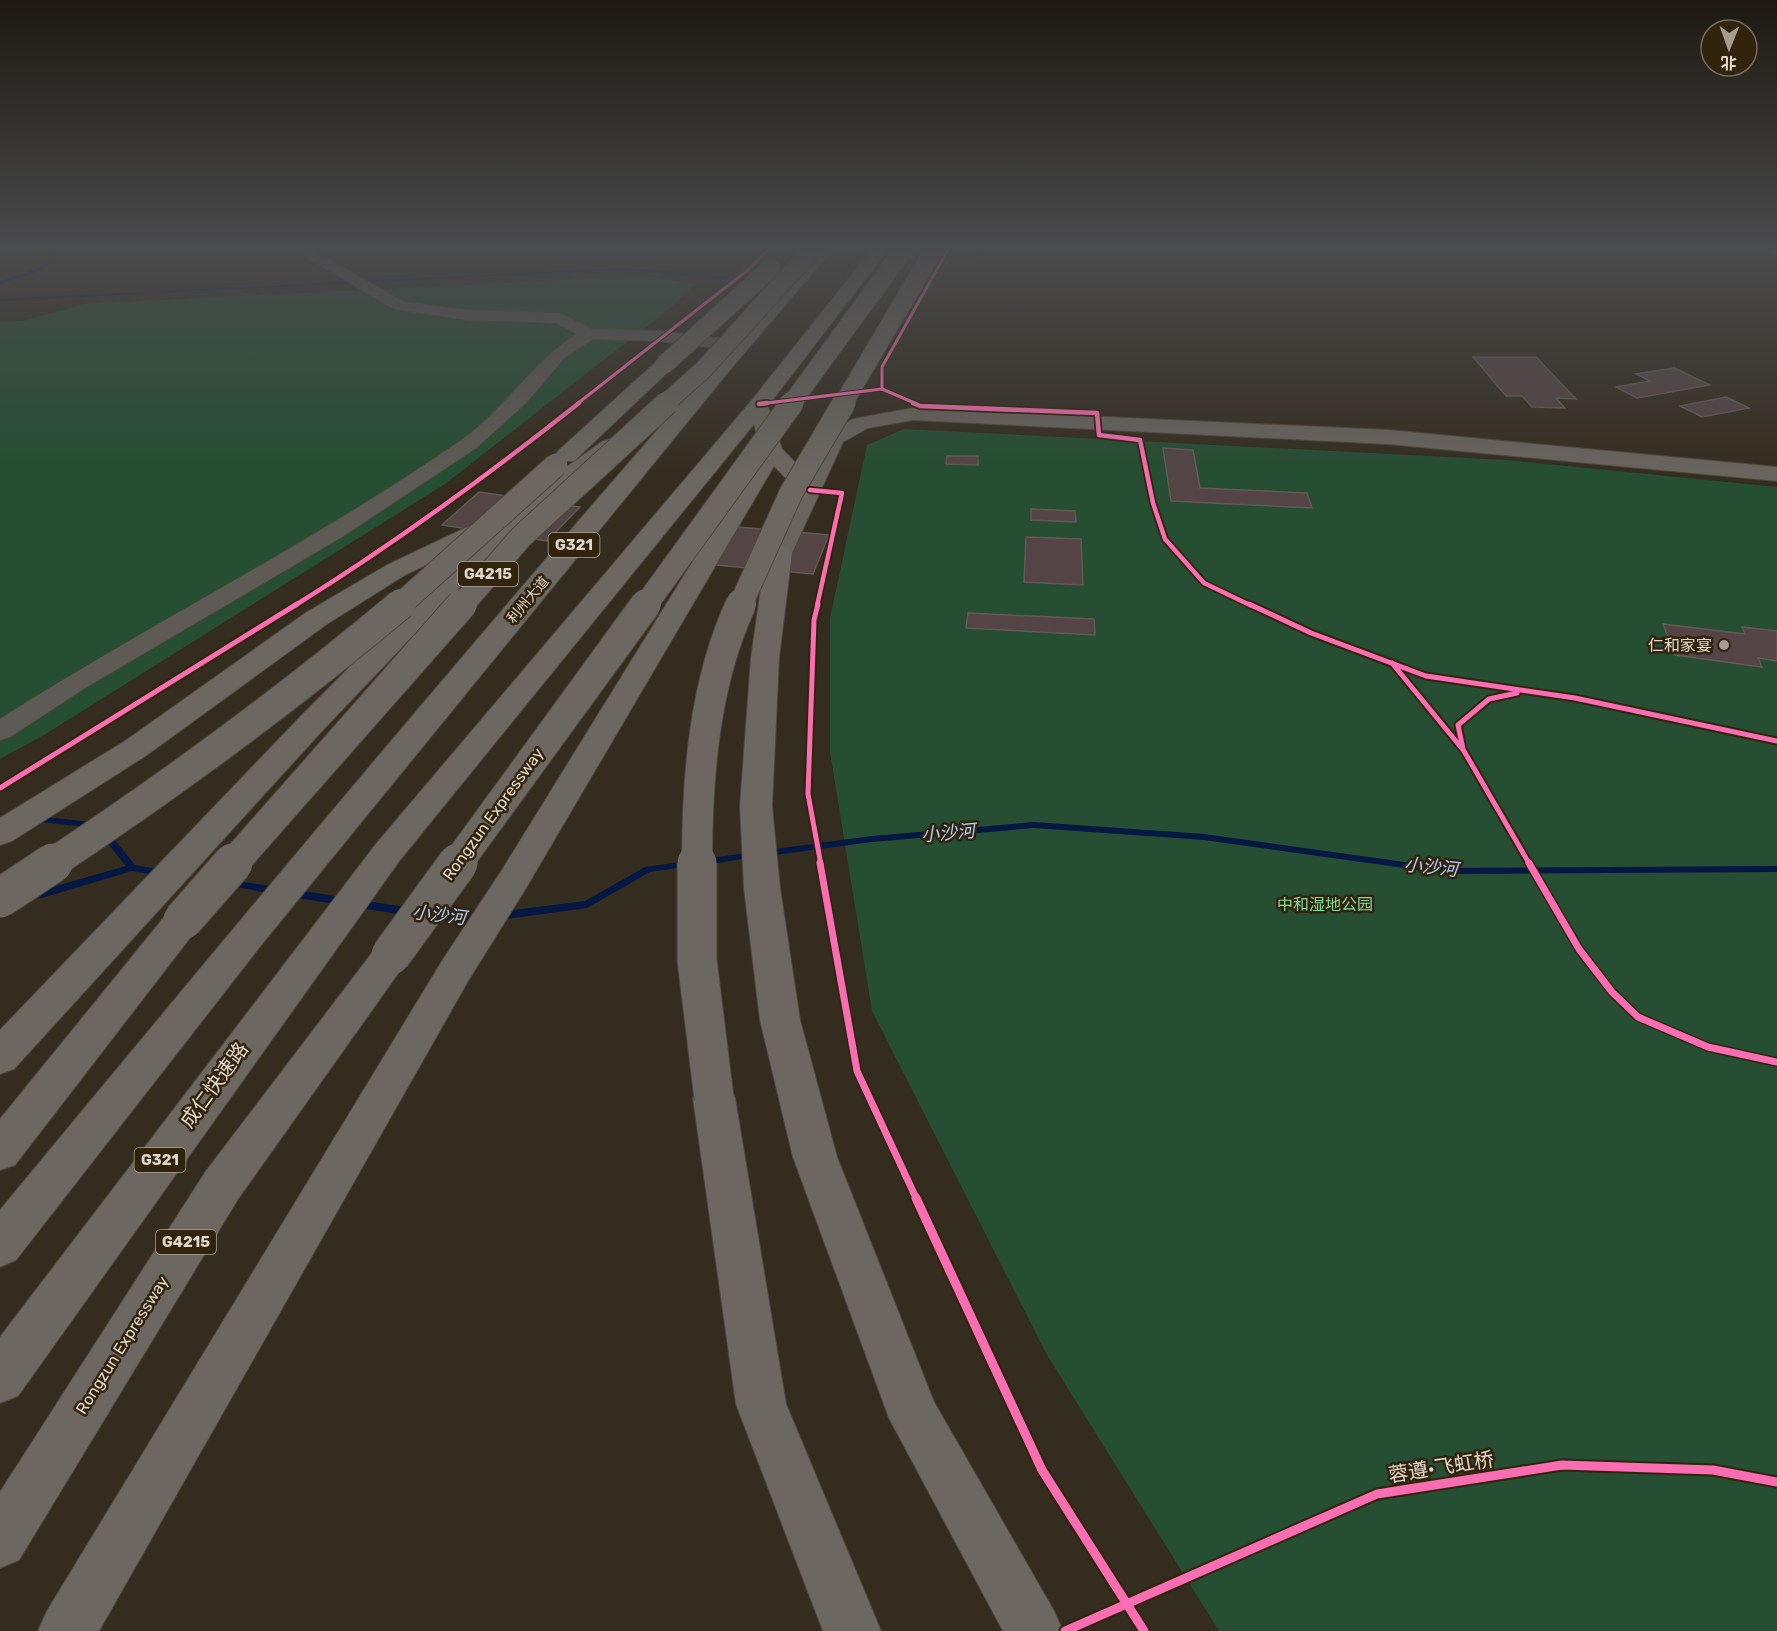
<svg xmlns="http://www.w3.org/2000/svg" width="1777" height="1631" font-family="Rubik,'Noto Sans SC',sans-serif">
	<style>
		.green { fill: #254e32 }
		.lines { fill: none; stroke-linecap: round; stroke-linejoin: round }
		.stream { fill: #051844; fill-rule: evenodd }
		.building { fill: #544445; stroke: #625955; stroke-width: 1.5 }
		.street-casing { stroke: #4e473c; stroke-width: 2 }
		.secondary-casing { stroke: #4e473c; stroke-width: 2 }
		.highway-casing { stroke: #4e473c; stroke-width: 2 }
		.street { fill: #5e5a55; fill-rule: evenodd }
		.secondary { fill: #69645e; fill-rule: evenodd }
		.highway { fill: #6c6760; fill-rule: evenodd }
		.highway-bridge-far3-casing { stroke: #4e473c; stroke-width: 20; stroke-linecap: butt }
		.highway-bridge-far2-casing { stroke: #4e473c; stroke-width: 25; stroke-linecap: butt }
		.highway-bridge-far1-casing { stroke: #4e473c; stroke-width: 32; stroke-linecap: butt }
		.highway-bridge-casing { stroke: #4e473c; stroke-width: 41; stroke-linecap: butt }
		.highway-bridge-far3 { stroke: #6c6760; stroke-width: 18 }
		.highway-bridge-far2 { stroke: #6c6760; stroke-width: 23 }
		.highway-bridge-far1 { stroke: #6c6760; stroke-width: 30 }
		.highway-bridge { stroke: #6c6760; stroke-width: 39 }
		.cycleway-far4-casing { stroke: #32230c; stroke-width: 5 }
		.cycleway-far3-casing { stroke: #32230c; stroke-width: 8 }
		.cycleway-far2-casing { stroke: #32230c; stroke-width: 9 }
		.cycleway-far1-casing { stroke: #32230c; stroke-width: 10 }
		.cycleway-casing { stroke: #32230c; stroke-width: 13 }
		.cycleway-far4 { stroke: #f96db3; stroke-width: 3 }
		.cycleway-far3 { stroke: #f96db3; stroke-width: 4.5 }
		.cycleway-far2 { stroke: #f96db3; stroke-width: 5 }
		.cycleway-far1 { stroke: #f96db3; stroke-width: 7 }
		.cycleway { stroke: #f96db3; stroke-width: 9 }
		.poi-dot { fill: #a59c8f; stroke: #32230c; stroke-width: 2 }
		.labels { text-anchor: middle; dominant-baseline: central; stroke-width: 5; stroke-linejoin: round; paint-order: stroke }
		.far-street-label { font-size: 14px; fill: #e2d8cb; stroke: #32230c }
		.shield { fill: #32230c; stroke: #ada292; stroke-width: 1.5 }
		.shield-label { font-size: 15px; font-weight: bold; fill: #e2d8cb }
		.poi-label { font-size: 16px; fill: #e2d8cb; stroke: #32230c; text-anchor: end }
		.street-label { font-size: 16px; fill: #e2d8cb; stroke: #32230c }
		.park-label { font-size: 16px; fill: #7fdf9f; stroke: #32230c }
		.water-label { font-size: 18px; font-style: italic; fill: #aecdfe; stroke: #32230c }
		.near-street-label { font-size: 20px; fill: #e2d8cb; stroke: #32230c }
	</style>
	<rect width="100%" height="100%" fill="#342c1f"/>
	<!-- green -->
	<path class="green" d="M641,276L696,284L669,309L445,484L44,735L0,759V322L23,321L84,304Z
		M904,429L1506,460L1777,487V1631H1219L1047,1355L872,1011L830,752V618L867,445Z"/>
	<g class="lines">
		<!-- stream -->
		<path class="stream" d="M57,248H62L55,254L54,261L43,270L0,284V281L39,268L50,260L51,254Z
			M986,248H991L977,257L949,263L947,262L974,255Z
			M616,268C654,268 691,275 729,276L731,277C716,282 690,276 674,275C655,272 635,270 616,270L0,301V299Z
			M35,816L101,823L135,865L162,870L165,871L167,873L165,875L162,876L132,871L42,898L27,895L25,893L27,891L42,890L126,866L95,828L32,821L30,819L32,817Z
			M1034,822L1204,834L1447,868L1777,866V872L1447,874L1204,840L1034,828L872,842L767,856L762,853L767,850L872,836Z
			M753,852L756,853L758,855L756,857L704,865L701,864L699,862L701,860L704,859Z
			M688,861L691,862L693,864L691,866L650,872L587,908L499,920L496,919L494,916L496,913L499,912L585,901L645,867Z
			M229,880L278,887L281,889L283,891L281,893L278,895L226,885L224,883L226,881Z
			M291,889L411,908L414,909L416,912L414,915L411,916L291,897L288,895L286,893L288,891Z
			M431,911L466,917L479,915L482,916L484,919L482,922L466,925L428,918L426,915L428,912Z"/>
	</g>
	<!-- building -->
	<path class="building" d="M1473,357H1536L1576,399L1556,398L1565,408L1532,407L1522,396H1506Z
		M1674,368L1710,385L1637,398L1616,387L1650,381L1636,374Z
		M1726,397L1749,408L1702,417L1680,406Z
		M1163,448L1193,450L1200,488L1307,493L1312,508L1171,501Z
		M947,456H978V465L946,464Z
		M479,492L580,507L547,541L442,525Z
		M1031,509L1075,511L1076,522L1031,520Z
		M715,525L829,535L813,574L695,563Z
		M1026,537L1081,539L1083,585L1024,582Z
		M968,613L1094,619L1095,635L966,628Z
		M1663,624L1745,634L1742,627L1777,631V661L1758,658L1762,667L1675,655Z"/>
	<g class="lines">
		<!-- street casing -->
		<g class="street-casing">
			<path id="street" d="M291,248H308L404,302L468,310L559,313L592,329L660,331L740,341L749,346L740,351L660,341L593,339L565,357L526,403L476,448L342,537L85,688L10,737L0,740V719C151,623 313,543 460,441C504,411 532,362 577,334L556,323L468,320L394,309Z"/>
		</g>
		<!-- secondary casing -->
		<g class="secondary-casing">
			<path id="secondary" d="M1765,248H1777V255Z
				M913,408L1388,430L1777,467V481L1388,444L913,420L868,428L843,442L792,553L788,558L779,561L770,558L766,553L826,434L853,419Z"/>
		</g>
		<!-- highway casing -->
		<g class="highway-casing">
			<path id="highway" d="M817,248H834L729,371L262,944L16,1260L0,1267V1210C268,886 538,562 817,248Z
				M873,248H889L768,406L782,449L822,490L818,495H802L774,466L526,888L468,981L99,1631H38L47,1611L442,961L502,870L761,451L754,424L400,860L18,1396L0,1403V1337L376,844L752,400Z
				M664,359L674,365L671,369L574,461H558L555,456L558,451L657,361Z
				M611,439L619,441L622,446L619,451L526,517L322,731L14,1069L0,1074V1030L300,717L474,542L405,575L327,624L147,755L12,841L0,845V818L125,741L307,612L387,565L480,521L496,520L510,507L603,441Z
				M779,545L788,548L792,553L779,658L772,806L780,888L800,1020L837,1157L934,1402L1054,1611L1063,1631H1003L889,1418L793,1157L760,1020L744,888L740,806L751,658L766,553L770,548Z
				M183,907L196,910L201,920L196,930L15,1165L0,1170V1119L170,910Z
				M391,941L404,945L410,955L404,965L238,1199L19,1560L0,1568V1492L206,1171L378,945Z
				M714,1080L729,1085L735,1098L786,1404L881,1631H823L736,1404L693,1098L699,1085Z"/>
		</g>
		<!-- street -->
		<use href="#street" class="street"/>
		<!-- secondary -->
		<use href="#secondary" class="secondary"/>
		<!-- highway -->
		<use href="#highway" class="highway"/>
		<!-- highway-bridge-far3 casing -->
		<g class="highway-bridge-far3-casing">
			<path id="highway-bridge-far3" d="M664,365L771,268
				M665,404L704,369L814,248
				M791,404L905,248
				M843,404L935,248"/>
		</g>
		<!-- highway-bridge-far2 casing -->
		<g class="highway-bridge-far2-casing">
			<path id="highway-bridge-far2" d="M399,606L556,465
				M461,606L521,537L667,403
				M645,606L792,403
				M740,606L791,493L844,403"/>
		</g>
		<!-- highway-bridge-far1 casing -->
		<g class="highway-bridge-far1-casing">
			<path id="highway-bridge-far1" d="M50,865C172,784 289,698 401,604
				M232,865L462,604
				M456,865L646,604
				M697,865C697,777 704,684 741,604"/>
		</g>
		<!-- highway-bridge casing -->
		<g class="highway-bridge-casing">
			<path id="highway-bridge" d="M697,863V960L714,1098
				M0,898L53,863
				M183,920L233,863
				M391,955L458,863"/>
		</g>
		<!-- highway-bridge-far3 -->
		<use href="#highway-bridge-far3" class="highway-bridge-far3"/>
		<!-- highway-bridge-far2 -->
		<use href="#highway-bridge-far2" class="highway-bridge-far2"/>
		<!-- highway-bridge-far1 -->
		<use href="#highway-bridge-far1" class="highway-bridge-far1"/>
		<!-- highway-bridge -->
		<use href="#highway-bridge" class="highway-bridge"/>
		<!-- cycleway-far4 casing -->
		<g class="cycleway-far4-casing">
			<path id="cycleway-far4" d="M577,404L749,269L770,248
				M759,404L882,389
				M917,404L882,389V367L949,248"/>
		</g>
		<!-- cycleway-far3 casing -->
		<g class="cycleway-far3-casing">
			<path id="cycleway-far3" d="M913,403L920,406L1097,413L1099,435L1140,440L1153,503L1165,539L1204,583L1252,606
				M759,404L767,403
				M810,490L842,493L817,606
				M294,606C394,544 487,476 579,403"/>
		</g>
		<!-- cycleway-far2 casing -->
		<g class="cycleway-far2-casing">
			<path id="cycleway-far2" d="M818,604L814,620L808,794L821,865
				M1249,604L1311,633L1426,676L1575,698L1777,741
				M1392,663L1464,751L1530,865
				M1463,749L1458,725L1489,699L1517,693
				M0,788L297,604"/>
		</g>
		<!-- cycleway-far1 casing -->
		<g class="cycleway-far1-casing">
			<path id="cycleway-far1" d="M820,863L857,1071L917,1200
				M1529,863L1579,949L1612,992L1638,1017L1708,1047L1777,1062"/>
		</g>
		<!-- cycleway casing -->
		<g class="cycleway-casing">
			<path id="cycleway" d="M916,1198L1042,1470L1144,1631
				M1065,1631L1377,1494L1562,1465L1713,1470L1777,1482"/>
		</g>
		<!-- cycleway-far4 -->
		<use href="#cycleway-far4" class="cycleway-far4"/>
		<!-- cycleway-far3 -->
		<use href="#cycleway-far3" class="cycleway-far3"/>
		<!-- cycleway-far2 -->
		<use href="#cycleway-far2" class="cycleway-far2"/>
		<!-- cycleway-far1 -->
		<use href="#cycleway-far1" class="cycleway-far1"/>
		<!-- cycleway -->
		<use href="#cycleway" class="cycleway"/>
	</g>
	<!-- sky -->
	<linearGradient id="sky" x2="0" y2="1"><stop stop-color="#1d1811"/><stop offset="0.52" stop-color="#4a4b4d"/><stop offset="1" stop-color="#4a4b4d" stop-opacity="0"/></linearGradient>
	<rect width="1777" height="476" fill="url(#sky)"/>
	<!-- markers -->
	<circle class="poi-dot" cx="1724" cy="645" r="6"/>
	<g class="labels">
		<!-- far-street labels -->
		<g class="far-street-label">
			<text transform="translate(528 600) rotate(-50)">利州大道</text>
		</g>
		<!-- shield labels -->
		<g class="shield">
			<rect x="548.5" y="533" width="51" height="24" rx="4.5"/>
			<rect x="458" y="562" width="60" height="24" rx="4.5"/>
			<rect x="134.5" y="1148" width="51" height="24" rx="4.5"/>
			<rect x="156" y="1230" width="60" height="24" rx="4.5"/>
		</g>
		<g class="shield-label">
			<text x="574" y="545">G321</text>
			<text x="488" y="574">G4215</text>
			<text x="160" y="1160">G321</text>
			<text x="186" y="1242">G4215</text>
		</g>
		<!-- poi labels -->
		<g class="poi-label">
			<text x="1712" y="645">仁和家宴</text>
		</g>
		<!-- street labels -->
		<g class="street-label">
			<text transform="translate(493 814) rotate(-54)">Rongzun Expressway</text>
			<text transform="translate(122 1345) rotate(-58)">Rongzun Expressway</text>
		</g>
		<!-- park labels -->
		<g class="park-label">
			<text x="1325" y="904">中和湿地公园</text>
		</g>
		<!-- water labels -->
		<g class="water-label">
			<text transform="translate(948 833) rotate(-5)">小沙河</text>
			<text transform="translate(1431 867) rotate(6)">小沙河</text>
			<text transform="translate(439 915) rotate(7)">小沙河</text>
		</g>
		<!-- near-street labels -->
		<g class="near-street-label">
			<text transform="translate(214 1085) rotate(-54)">成仁快速路</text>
			<text transform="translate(1441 1467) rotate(-9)">蓉遵·飞虹桥</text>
		</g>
	</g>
	<!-- north arrow -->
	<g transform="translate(1729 48) rotate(181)"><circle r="28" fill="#32230c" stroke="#786b58" stroke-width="1.5"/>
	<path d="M0-4.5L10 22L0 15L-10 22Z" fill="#a59c8f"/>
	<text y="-9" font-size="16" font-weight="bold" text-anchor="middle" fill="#e2d8cb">北</text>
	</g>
</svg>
